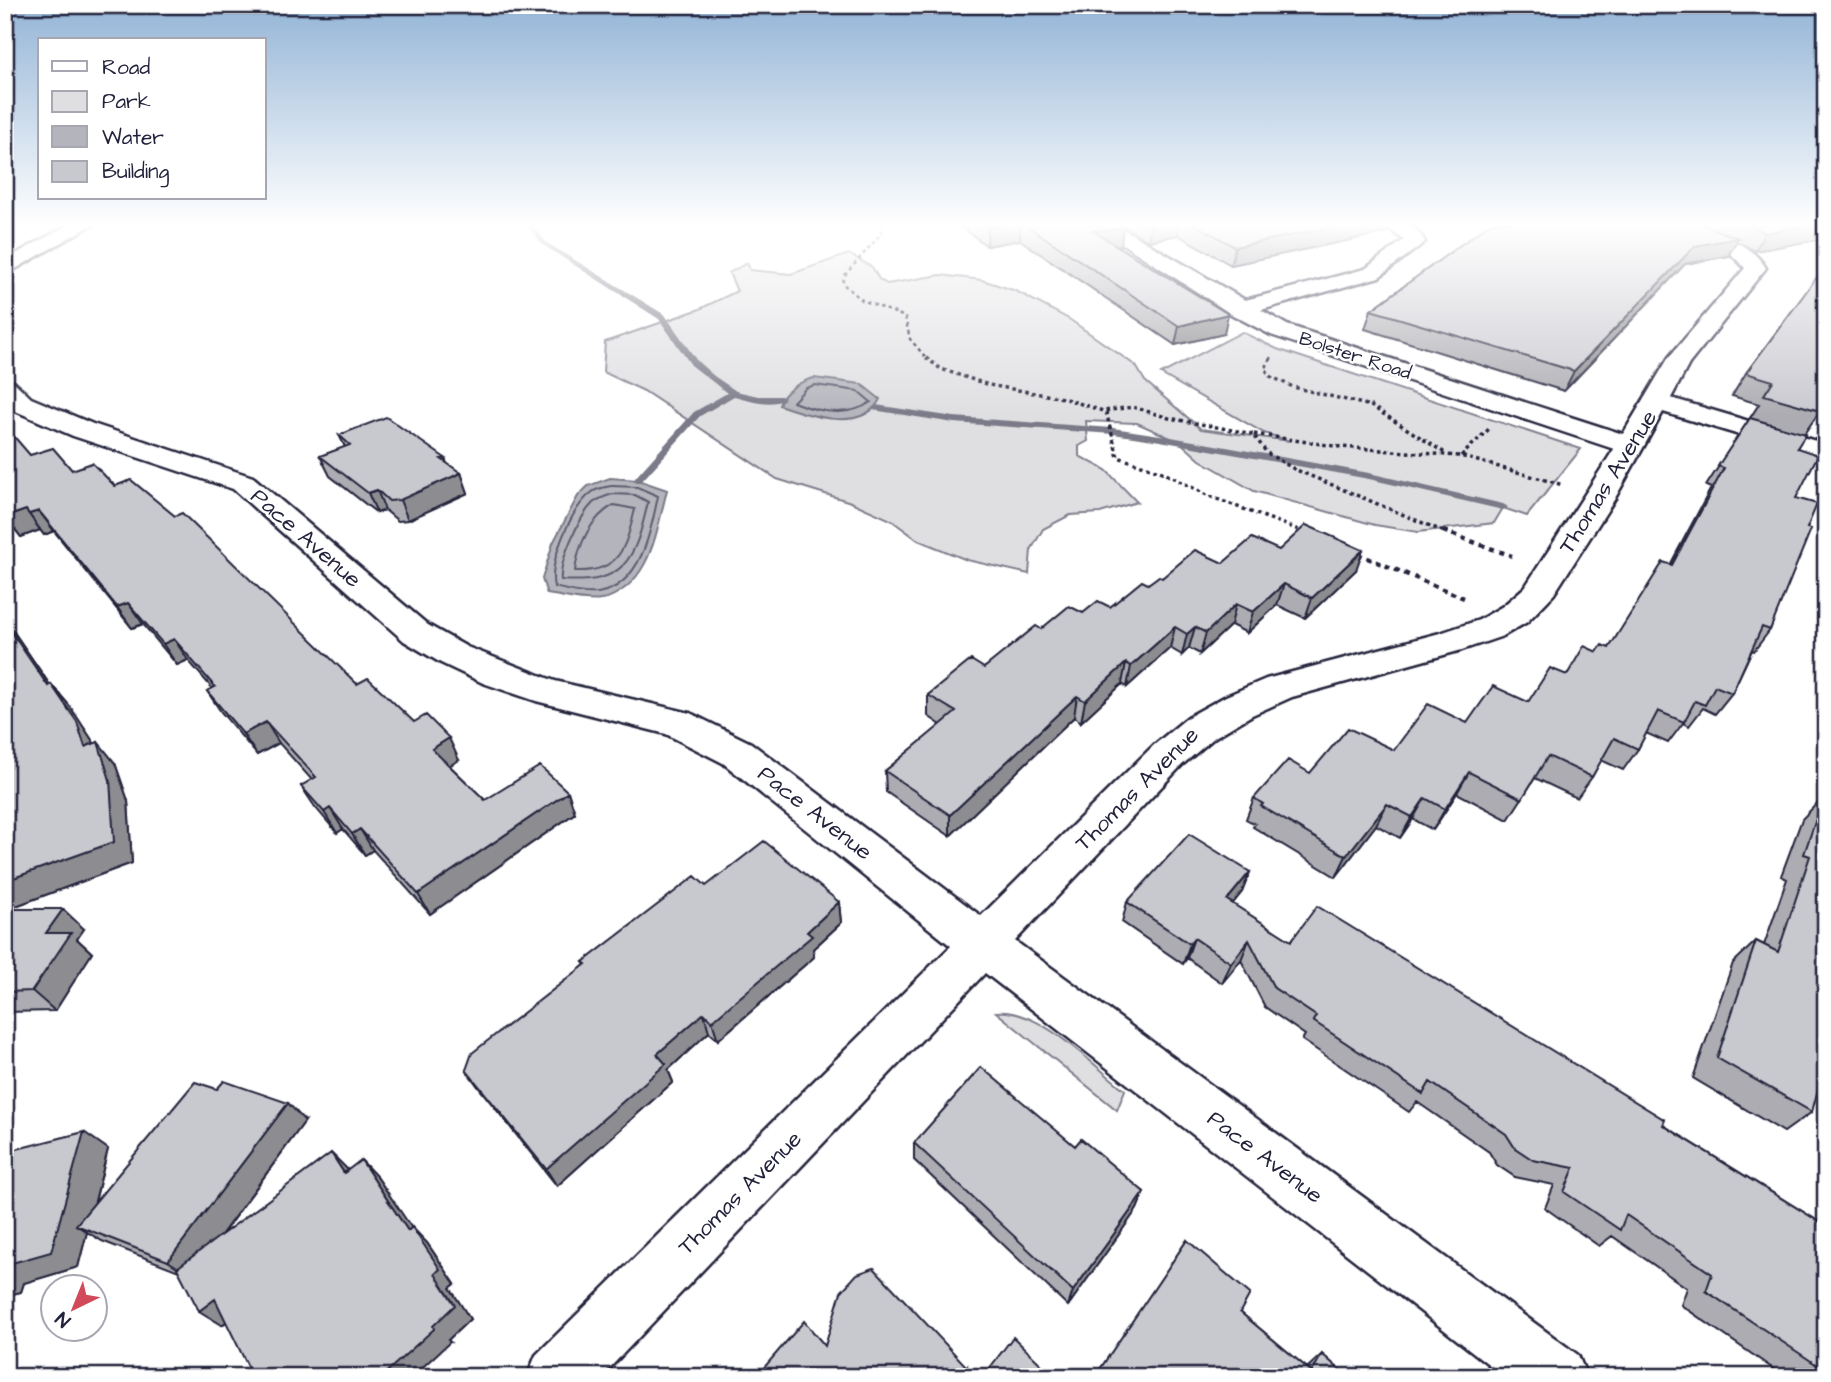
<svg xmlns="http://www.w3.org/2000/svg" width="1831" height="1382" font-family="'Architects Daughter',sans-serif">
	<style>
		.green { fill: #dfdfe2; stroke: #80808e; stroke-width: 2 }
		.water { fill: #b4b4bc; stroke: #7a7a88; stroke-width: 2 }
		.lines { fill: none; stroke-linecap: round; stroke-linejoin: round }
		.shore { stroke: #5c5c6f; stroke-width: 2 }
		.stream { fill: #7a7a88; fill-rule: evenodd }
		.street-casing { stroke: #22223b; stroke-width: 5 }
		.path-far2 { stroke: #22223b; stroke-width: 2.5; stroke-dasharray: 3.5 3.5; stroke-linecap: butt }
		.path-far1 { stroke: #22223b; stroke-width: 3.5; stroke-dasharray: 3.5 3.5; stroke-linecap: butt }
		.path { stroke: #22223b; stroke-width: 4.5; stroke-dasharray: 5 5; stroke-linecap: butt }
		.street { fill: #fff; fill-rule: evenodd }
		.wall { fill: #acacb2; stroke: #22223b; stroke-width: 2 }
		.shaded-wall { fill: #8c8c91; stroke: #22223b; stroke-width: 2 }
		.building { fill: #c8c8cf; stroke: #22223b; stroke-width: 2 }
		.labels { text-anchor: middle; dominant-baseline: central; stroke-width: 5; stroke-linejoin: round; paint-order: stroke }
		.far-street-label { font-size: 19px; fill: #22223b; stroke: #fff }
		.street-label { font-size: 23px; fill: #22223b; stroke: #fff }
	</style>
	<rect width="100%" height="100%" fill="#fff"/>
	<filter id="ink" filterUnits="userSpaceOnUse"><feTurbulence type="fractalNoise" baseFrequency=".0143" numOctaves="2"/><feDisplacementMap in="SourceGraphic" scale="14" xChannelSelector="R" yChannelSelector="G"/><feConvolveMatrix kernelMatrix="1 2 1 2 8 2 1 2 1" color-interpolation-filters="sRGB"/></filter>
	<g filter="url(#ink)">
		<!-- green -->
		<path class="green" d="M849,254L872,267L879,279L887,284L940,275L982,280L1016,291L1069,319L1136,366L1145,381L1201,429L1290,441L1264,433L1161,374L1242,332L1277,349L1581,449L1527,516L1503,508L1494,523L1418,532L1375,525L1254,491L1200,460L1180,442L1137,423L1086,421L1088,441L1079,446V456L1106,470L1137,502L1100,513L1070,515L1043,529L1031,550L1029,574L967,560L918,540L891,520L851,502L777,479L644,391L603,372L605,342L700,309L737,291L729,273L747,263L750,270L791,274Z
			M996,1012C1040,1008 1091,1064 1125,1090L1117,1110Z"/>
		<!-- water -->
		<path class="water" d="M814,378L861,384L880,399C863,434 807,415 779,405C783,391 801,381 814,378Z
			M610,478L638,480L667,490C656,532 651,586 601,600C587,603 563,596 547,594L542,579L553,543L578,496L588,486Z"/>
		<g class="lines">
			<!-- shore -->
			<path class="shore" d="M815,385L858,391L871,402C848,418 818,412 793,402L806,388Z
				M612,486L637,487L658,496C651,531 641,586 598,593C584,595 567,590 554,587C548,562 571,509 591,493C597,488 605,487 612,486Z
				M613,494L635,495L648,502C635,559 626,585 561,580C559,561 579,517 593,503C599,498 606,496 613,494Z
				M614,505L635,509C626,547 620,573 575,571C578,545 591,517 614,505Z"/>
			<!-- stream -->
			<path class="stream" d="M525,223H531L547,243L665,315L697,361L714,376L736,391L758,396H781L785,399C771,407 750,400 734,396L700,416L641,482H635V478L694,412L727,393L691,365L659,319L543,245Z
				M876,405L954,417L1113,428L1160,435L1369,473L1503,504L1508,507L1503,510L1369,479L1160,441L1113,434L954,423L873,410L872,408Z"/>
			<!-- street casing -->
			<g class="street-casing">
				<path id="street" d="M72,223H95L5,275V260Z
					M1090,223H1113L1245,300L1365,269L1404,240L1380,223C1400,223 1415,222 1425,242L1379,277L1261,310L1287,325L1623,434L1669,357L1745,268L1732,255L1659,227L1657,223C1692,223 1747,236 1766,268L1689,364L1671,398L1826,444V461L1663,412L1614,500L1554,594L1527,622L1503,636L1462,650L1292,697L1252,715L1215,737L1182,765L1015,941L1578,1355L1587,1377H1505L985,973L601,1377H527L536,1355L951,946L723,763L666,734L536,701L483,683L441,663L404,641L233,489L73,436L13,410L5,402V379L14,382L31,398L93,424L253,477L428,625L467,647L555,681L690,713L751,743L981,916L1154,745L1188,717L1226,696L1266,679L1440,633L1479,620L1503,606L1525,587L1614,449L1271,335L1231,314Z"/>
			</g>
			<!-- path-far2 -->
			<path class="path-far2" d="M884,223L880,235L845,275L842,283L862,300L905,317L910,339L928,360
				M1270,360L1272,356"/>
			<!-- path-far1 -->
			<path class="path-far1" d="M926,358L941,369L989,385L1063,398L1103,411L1133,407L1169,418L1253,434L1267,453L1294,469L1447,533
				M1271,358L1265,368L1270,376L1293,387L1371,406L1445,453
				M1106,412L1118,457L1162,472L1209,496L1304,532
				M1254,434L1341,447L1460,456L1563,485
				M1461,456L1490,428"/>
			<!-- path -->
			<path class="path" d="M1443,531L1512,556
				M1358,554L1464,598"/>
			<!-- street -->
			<use href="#street" class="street"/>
		</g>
		<!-- wall -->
		<path class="wall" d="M955,222H1114L1121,246H1118L1224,334L1175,345L1020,240L987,246Z
			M1117,222H1392L1389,232L1231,265L1178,235L1148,241Z
			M1404,222H1435L1416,227Z
			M1492,222H1826V232L1822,239L1755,251L1736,241L1728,256L1685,264L1564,391L1365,329L1371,310Z
			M1826,265L1820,411L1804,434L1797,448L1796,498L1807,528L1770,630L1754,651L1752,650L1732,693L1715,714L1703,708L1689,726L1683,723L1668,743L1646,733L1638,749L1623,770L1601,760L1592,777L1577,798L1535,778L1508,820L1457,793L1433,830L1413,819L1400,838L1376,825L1336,877L1253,827L1255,824L1246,819L1254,798L1310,773L1394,750L1528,702L1597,652L1609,648L1670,565L1711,488L1706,486L1759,404L1732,396L1746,373Z
			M339,435L447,464L461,473L468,493L408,520L398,521L385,510L377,513L330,476L320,456L345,447Z
			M30,455L115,486L357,684L414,722L459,760L449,765L485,800L568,792L575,813L430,914L373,850L365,855L343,829L337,833L315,807L301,786L312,780L279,743L257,755L221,712L207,691L212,688L188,660L177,665L143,624L132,628L54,531L44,535L40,530L21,537L5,517Z
			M1279,550L1356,570L1305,618L1277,605L1247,633L1231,625L1200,654L1189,648L1182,655L1170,648L1127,687L1122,684L1081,722L1074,717L950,836L886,792L885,771L941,725L928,716V695L984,668L1041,629L1083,613L1110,607L1148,584L1162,578Z
			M5,619L50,685L51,684L69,705L94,743L115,763L128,801L132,863L7,909L84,929L77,939L92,953L55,1011L5,1012Z
			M1824,796L1812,1112L1784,1132L1693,1078L1733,963L1756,941L1764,945L1787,879L1781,876L1802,819Z
			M1250,872L1242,892L1232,904L1291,941L1663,1125L1826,1226V1377H1785L1681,1305L1687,1288L1612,1236L1599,1246L1545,1208L1554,1185L1515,1177L1497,1165L1489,1152L1417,1102L1409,1112L1302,1040L1305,1035L1265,1007L1241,960L1222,983L1187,958L1183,964L1122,922L1127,902Z
			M706,886L839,902L841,923L813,949L814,957L718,1040L709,1032L668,1070L673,1082L557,1186L479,1088L466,1070L585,965L583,962Z
			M305,1121L221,1236L348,1170L377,1177L411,1228L427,1243L455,1284L450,1288L470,1319L448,1340L450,1342L226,1322L222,1325L179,1271L102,1241L87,1232L78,1267L24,1283L21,1292L5,1296L108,1149L95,1202Z
			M914,1143L1075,1146L1144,1192L1137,1209L1068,1306L914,1160Z
			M1187,1240L1240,1312L1307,1368L1322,1354L1348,1377H1096Z"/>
		<!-- shaded-wall -->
		<path class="shaded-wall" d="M1021,222L1020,240L987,246L988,228Z
			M1180,222L1178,235L1148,241L1151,223Z
			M1356,222H1392L1389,232L1231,265L1235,247Z
			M1417,222H1435L1416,227Z
			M1826,222V232L1822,239L1755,251L1765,233Z
			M1123,228L1121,246L1091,249L1093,231Z
			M1738,238L1728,256L1685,264L1564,391L1574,371L1695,246Z
			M1228,314L1224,334L1175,345L1179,326Z
			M445,458L452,477L461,473L468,493L408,520L400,500L441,459Z
			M377,490L385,510L377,513L368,493Z
			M26,510L40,530L21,537L6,517Z
			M39,511L54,531L44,535L29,514Z
			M1363,550L1356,570L1305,618L1312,598Z
			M1284,584L1277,605L1247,633L1253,612Z
			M128,603L143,624L132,628L117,607Z
			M1236,604L1231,625L1200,654L1206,633Z
			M5,619L65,707L48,686L5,623Z
			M1175,627L1170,648L1127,687L1131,666Z
			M1195,627L1189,648L1182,655L1187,634Z
			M174,639L188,660L177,665L163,644Z
			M1126,663L1122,684L1081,722L1085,701Z
			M51,684L69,705L94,743L85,747Z
			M1077,696L1074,717L950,836V815Z
			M266,722L279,743L257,755L243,734Z
			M449,738L459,760L442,770L432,749Z
			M98,742L115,763L128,801L132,863L5,910V881Z
			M1469,772L1457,793L1433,830L1445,809Z
			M568,792L575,813L430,914L418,894Z
			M1425,798L1413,819L1400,838L1412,817Z
			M1387,804L1376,825L1336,877L1346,856Z
			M330,808L343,829L337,833L324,812Z
			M360,829L373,850L365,855L352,834Z
			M1250,872L1242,892L1219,921L1227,900Z
			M839,902L841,923L813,949L814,957L718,1040L712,1021Z
			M63,909L84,929L77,939L92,953L55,1011L32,991L46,933Z
			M1194,938L1187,958L1183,964L1190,944Z
			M1249,940L1241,960L1222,983L1231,963Z
			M704,1013L709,1032L668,1070L673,1082L557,1186L546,1169L657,1054Z
			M288,1103L305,1121L191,1276L168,1261Z
			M84,1132L108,1149L88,1229L76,1225L87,1232L78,1267L24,1283L21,1292L5,1296V1265Z
			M331,1153L348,1170L344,1173Z
			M361,1160L377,1177L424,1246L408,1231Z
			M1144,1192L1137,1209L1068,1306L1073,1291Z
			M412,1227L427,1243L455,1284L450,1288L470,1319L448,1340L450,1342L412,1377H381L433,1326L435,1274Z
			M215,1299L237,1313L222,1325L199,1311Z
			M967,1367L966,1377H960Z"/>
		<!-- building -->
		<path class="building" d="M980,222H1021L988,228Z
			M1021,222H1114L1123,228L1093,231L1228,314L1179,326Z
			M1191,222H1356L1235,247Z
			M1492,222H1695L1738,238L1695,246L1574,371L1371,310Z
			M1745,222H1824L1765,233Z
			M1826,265V401L1820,411L1764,395L1773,381L1746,373Z
			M386,417L445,458L441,459L461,473L400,500L389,501L377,490L368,493L320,456L350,445L339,435Z
			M1750,418L1806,434L1797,448L1818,455L1796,498L1817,504L1807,528L1811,529L1770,630L1762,627L1732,693L1715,686L1705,705L1695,701L1684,722L1658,711L1638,749L1614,738L1592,777L1548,756L1522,799L1469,772L1445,809L1425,798L1412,817L1387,804L1346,856L1261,806L1263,804L1254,798L1288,760L1310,773L1348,728L1394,750L1428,704L1467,723L1493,686L1528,702L1550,668L1567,675L1584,646L1597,652L1602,645L1609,648L1663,562L1672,565L1724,468L1718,466Z
			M5,426L30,455L53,448L72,470L92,463L115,486L131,480L175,516L182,513L357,684L368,678L414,722L426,715L449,738L432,749L485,800L540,766L568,792L418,894L360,829L352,834L330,808L324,812L301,786L316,777L266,722L243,734L207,691L215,687L174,639L163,644L128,603L117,607L39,511L29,514L26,510L6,517Z
			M1306,525L1363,550L1312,598L1284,584L1253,612L1236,604L1206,633L1195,627L1187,634L1175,627L1131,666L1126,663L1085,701L1077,696L950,815L885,771L956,712L928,695L971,660L984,668L1036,626L1041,629L1069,606L1083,613L1098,601L1110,607L1142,581L1148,584L1159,576L1162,578L1195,550L1223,563L1252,538L1279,550Z
			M5,623L48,686L51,684L77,722L85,747L98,742L110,780L114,842L5,881Z
			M1824,796L1826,797V1059L1812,1112L1717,1058L1756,941L1778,952L1810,856L1804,854Z
			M1189,834L1250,872L1227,900L1291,941L1317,906L1665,1120L1663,1125L1826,1226V1371L1706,1291L1712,1274L1626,1215L1620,1230L1564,1192L1574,1168L1533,1160L1515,1148L1506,1134L1430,1082L1423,1094L1313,1021L1316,1016L1274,988L1249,940L1231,963L1194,938L1190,944L1127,902Z
			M764,841L839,902L807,932L812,936L712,1021L704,1013L657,1054L666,1064L546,1169L466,1070L472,1053L586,964L583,962L695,876L706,886Z
			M5,909H63L46,933H71L32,991L5,992Z
			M981,1067L1075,1146L1081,1139L1144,1192L1073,1291L914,1143Z
			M224,1081L288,1103L168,1261L76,1225L195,1082L217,1089Z
			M84,1132L51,1252L5,1265V1152Z
			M331,1153L344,1173L361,1160L408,1231L412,1227L440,1269L435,1274L455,1305L433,1326L434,1329L381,1377H253L215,1299L199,1311L177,1268Z
			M1187,1240L1250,1294L1240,1312L1312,1372L1322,1354L1348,1377H1098L1096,1375Z
			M874,1268L967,1367L960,1377H756L804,1321L825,1346L841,1292L857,1274Z
			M1013,1337L1054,1377H989L986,1373Z"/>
	</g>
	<!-- sky -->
	<linearGradient id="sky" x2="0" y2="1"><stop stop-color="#93b4d6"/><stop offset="0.54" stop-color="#fff"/><stop offset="1" stop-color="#fff" stop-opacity="0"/></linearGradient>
	<rect width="1831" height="416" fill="url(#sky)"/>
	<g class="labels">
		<!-- far-street labels -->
		<g class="far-street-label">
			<text transform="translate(1355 356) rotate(18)">Bolster Road</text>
		</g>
		<!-- street labels -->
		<g class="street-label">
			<text transform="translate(1608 482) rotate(-58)">Thomas Avenue</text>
			<text transform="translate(306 538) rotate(41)">Pace Avenue</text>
			<text transform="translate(1137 789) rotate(-45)">Thomas Avenue</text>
			<text transform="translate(815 813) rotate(38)">Pace Avenue</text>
			<text transform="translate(1265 1157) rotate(37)">Pace Avenue</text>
			<text transform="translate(740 1193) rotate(-45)">Thomas Avenue</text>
		</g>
	</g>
	<!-- margin -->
	<rect width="1831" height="1382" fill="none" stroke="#fff" stroke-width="28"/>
	<rect x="14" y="14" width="1803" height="1354" fill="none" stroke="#22223b" stroke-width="2.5" filter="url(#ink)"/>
	<!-- legend -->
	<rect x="38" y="38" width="228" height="161" fill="#ffffff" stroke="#a7a7b1" stroke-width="2"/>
	<rect x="52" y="61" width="35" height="10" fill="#ffffff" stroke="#a7a7b1" stroke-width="2"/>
	<text x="102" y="74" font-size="21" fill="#22223b">Road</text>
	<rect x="52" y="91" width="35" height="21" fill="#dfdfe2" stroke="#a7a7b1" stroke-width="2"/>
	<text x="102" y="108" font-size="21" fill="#22223b">Park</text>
	<rect x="52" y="126" width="35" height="21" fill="#b4b4bc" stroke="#a7a7b1" stroke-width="2"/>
	<text x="102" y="144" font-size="21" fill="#22223b">Water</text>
	<rect x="52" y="161" width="35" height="21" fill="#c8c8cf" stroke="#a7a7b1" stroke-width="2"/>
	<text x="102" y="178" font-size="21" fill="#22223b">Building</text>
	<!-- north arrow -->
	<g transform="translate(74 1308) rotate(223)"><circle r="33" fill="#ffffff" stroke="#a7a7b1" stroke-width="2"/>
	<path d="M0-5L12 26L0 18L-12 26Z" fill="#d1495b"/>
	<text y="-10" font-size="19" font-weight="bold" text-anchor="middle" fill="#22223b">N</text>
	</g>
</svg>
